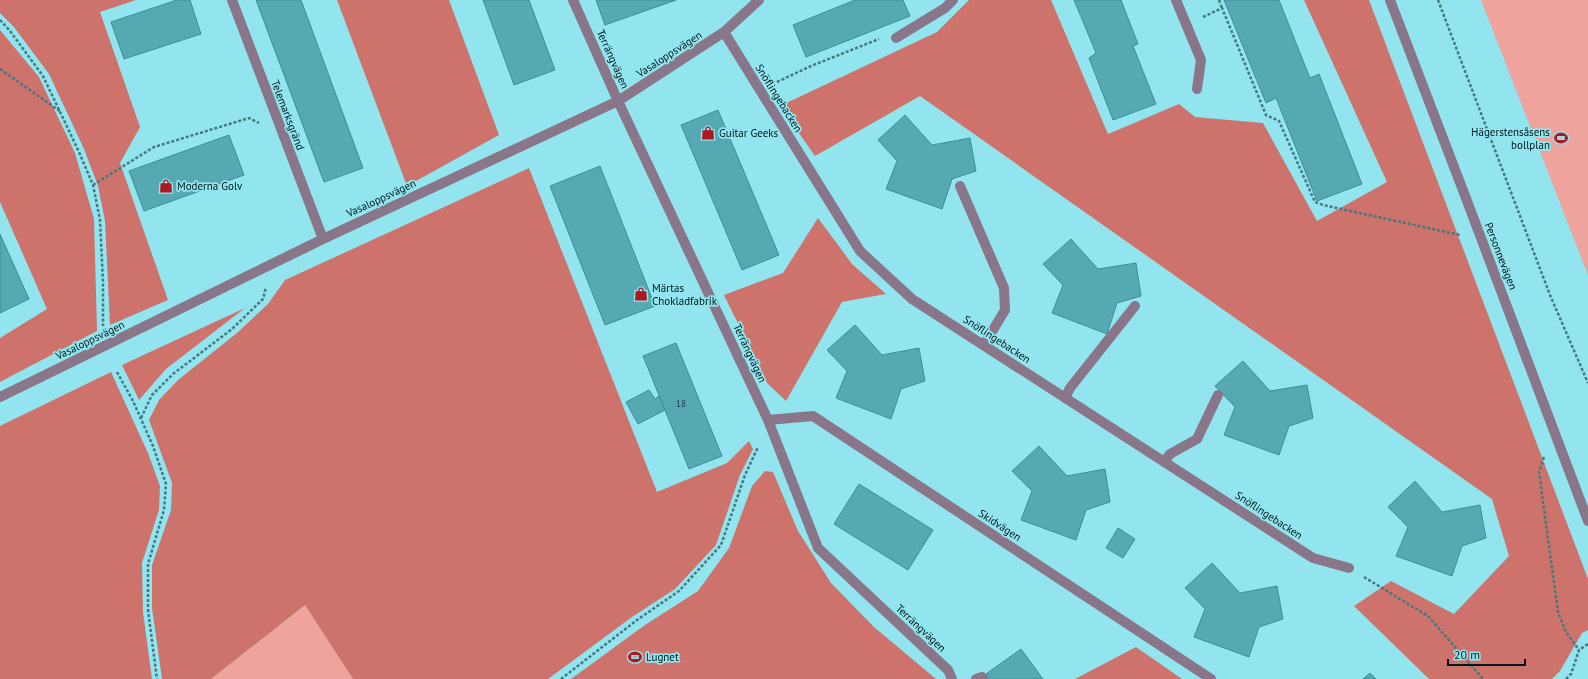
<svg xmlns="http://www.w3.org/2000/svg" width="1588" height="679" font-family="'PT Sans',sans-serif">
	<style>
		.green { fill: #eea39c }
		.forest { fill: #cd736c }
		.building { fill: #56a9b2; stroke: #3b8f99 }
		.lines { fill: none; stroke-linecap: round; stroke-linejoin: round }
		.path { stroke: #45787f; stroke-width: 2.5; stroke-dasharray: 3 2; stroke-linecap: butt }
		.minor { stroke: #897689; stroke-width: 10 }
		.labels { text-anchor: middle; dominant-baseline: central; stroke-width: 3.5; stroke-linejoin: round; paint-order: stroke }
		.number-label { font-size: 9px; fill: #163c41 }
		.street-label { font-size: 11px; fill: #00181b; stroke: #92e5ef }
		.poi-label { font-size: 11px; fill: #00181b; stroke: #92e5ef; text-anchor: start }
	</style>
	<rect width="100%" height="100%" fill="#92e5ef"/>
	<!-- green -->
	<path class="green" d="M1481,0H1588V275Z
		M305,605L353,679H211Z"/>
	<!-- forest -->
	<path class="forest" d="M0,0H136L100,12L140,127L120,163L168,300L110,325L105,221L98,186L84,149L49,74L14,27L0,13Z
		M337,0H449L499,135L407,186Z
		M969,0H1051L1108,134L1179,104L1195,117L1263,123L1317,221L1387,182L1304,0H1369L1588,579V630L1582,633L1560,671L1552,679H1429L1354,606L1391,581L1454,614L1509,556L1492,499L920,96L815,156L780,106L937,32Z
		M0,30L39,77L75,153L94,219L97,331L0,382V338L47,309L0,202Z
		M529,168L657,492L727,463L749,441L753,449L740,475L716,545L675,589L632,617L548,679H353L305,605L211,679H162L152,608V565L171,510L172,483L149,420L159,400L178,380L237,333L268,304L285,280Z
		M818,218L852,264L886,294L842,302L786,401L767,383L724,295L783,273Z
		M245,308L166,369L139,400L122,365Z
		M111,372L148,453L160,486L159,510L142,563L143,612L152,679H0V426Z
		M765,471L773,472L798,531L831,583L874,627L936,679H571L645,625L698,591L729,548L752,486Z
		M1136,647L1182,679H1075Z"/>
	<!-- building -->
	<path class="building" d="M177,0H190L201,34L124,59L111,22Z
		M256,0H301L363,168L324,182Z
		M483,0H529L555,70L514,85Z
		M596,0H676L605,25Z
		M855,0H903L910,16L806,57L793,25Z
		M1074,0H1121L1138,44L1133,46L1156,104L1113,120L1089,58L1096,53Z
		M1224,0H1279L1310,78L1319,74L1362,184L1317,201L1276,98L1266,103Z
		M718,110L779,255L742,270L681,125Z
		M905,115L932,145L970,138L976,171L952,179L942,209L886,189L897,161L878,140Z
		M229,135L244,175L144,211L129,171Z
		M600,166L655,306L605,325L550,186Z
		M0,234L29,299L0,313Z
		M1071,239L1098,269L1136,263L1141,296L1117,303L1107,334L1052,313L1063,285L1043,264Z
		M855,325L882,355L919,348L925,381L901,389L891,419L836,398L847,371L827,350Z
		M676,343L722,456L689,469L643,356Z
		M1243,361L1270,391L1307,385L1313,418L1289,426L1279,455L1224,435L1235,407L1215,386Z
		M649,390L655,399L659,396L665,410L638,424L626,402Z
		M1039,446L1067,476L1105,469L1110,502L1086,510L1076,540L1021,520L1032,491L1012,471Z
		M1415,481L1442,512L1480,505L1486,538L1462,546L1452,576L1396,556L1408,527L1388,507Z
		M859,484L933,530L908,570L834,524Z
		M1118,528L1135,539L1123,558L1106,548Z
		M1212,563L1240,593L1277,586L1283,619L1259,627L1249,657L1194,637L1205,609L1185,588Z
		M1021,649L1043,679H989L986,674Z
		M1370,673L1376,679H1363Z"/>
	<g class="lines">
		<!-- path -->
		<path class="path" d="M1219,0L1222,8
			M1438,0L1550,295L1588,383
			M1203,17L1222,8L1266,115L1279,121L1315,202L1323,205L1460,235
			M0,20L10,31L43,76L79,152L93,185L100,220L103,282V326
			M0,69L61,112
			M777,82L811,66L879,39
			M93,185L154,147L249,118L259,123
			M117,372L133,401L153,446L166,484L164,510L148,564V610L157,679
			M141,418L152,395L173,374L232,329L263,299L266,287
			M1544,457L1539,472L1558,612L1566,632L1579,650
			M1364,577L1428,616L1483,679
			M561,679L637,620L679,591L721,545L745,475L758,447
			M1566,679L1571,674L1579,650L1588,644"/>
		<!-- minor -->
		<path class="minor" d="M232,0L323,239
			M573,0L618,101L768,420L818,548L948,670L952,679
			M1176,0L1201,60L1197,89
			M1390,0L1464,193L1588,521
			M724,32L860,251L912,299L1313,558L1349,568
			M896,38L945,8L953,0
			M960,186L1004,288L1005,310L984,345
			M0,397L323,239L618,101L724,32L759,0
			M1065,398L1070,388L1135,306
			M768,420L813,416L1211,679
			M1164,462L1170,454L1197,439L1218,395
			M976,679L982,677L983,679"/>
	</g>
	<!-- icons -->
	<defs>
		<g id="shop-bare" transform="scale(1.08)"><path d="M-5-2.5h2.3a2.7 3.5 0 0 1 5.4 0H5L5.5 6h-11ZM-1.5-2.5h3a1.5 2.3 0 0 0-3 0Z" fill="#ac1921" stroke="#92e5ef" stroke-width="2.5" paint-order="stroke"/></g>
		<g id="stadium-bare" transform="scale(1.08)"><path d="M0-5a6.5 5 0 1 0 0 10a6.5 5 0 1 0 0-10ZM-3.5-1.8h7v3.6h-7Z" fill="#ac1921" stroke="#92e5ef" stroke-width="2.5" paint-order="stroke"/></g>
	</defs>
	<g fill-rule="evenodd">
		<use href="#shop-bare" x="708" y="133"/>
		<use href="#stadium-bare" x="1561" y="138"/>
		<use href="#shop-bare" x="166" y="186"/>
		<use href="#shop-bare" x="641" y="294"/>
		<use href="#stadium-bare" x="635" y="657"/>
	</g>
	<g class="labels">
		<!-- number labels -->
		<g class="number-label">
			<text x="681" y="403">18</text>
		</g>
		<!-- street labels -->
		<g class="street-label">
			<text transform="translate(669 54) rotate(-33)">Vasaloppsvägen</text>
			<text transform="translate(613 59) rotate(66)">Terrängvägen</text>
			<text transform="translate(779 98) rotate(58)">Snöflingebacken</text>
			<text transform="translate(288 115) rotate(69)">Telemarksgränd</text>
			<text transform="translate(381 198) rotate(-25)">Vasaloppsvägen</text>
			<text transform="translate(1501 256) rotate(69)">Personnevägen</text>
			<text transform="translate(997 339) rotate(33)">Snöflingebacken</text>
			<text transform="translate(90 340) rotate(-26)">Vasaloppsvägen</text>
			<text transform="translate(750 353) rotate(65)">Terrängvägen</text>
			<text transform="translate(1269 515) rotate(33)">Snöflingebacken</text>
			<text transform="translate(1000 525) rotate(33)">Skidvägen</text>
			<text transform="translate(921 628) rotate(43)">Terrängvägen</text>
		</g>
		<!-- poi labels -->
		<g class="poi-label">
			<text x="1550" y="132" text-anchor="end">Hägerstensåsens<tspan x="1550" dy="13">bollplan</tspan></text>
			<text x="719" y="133">Guitar Geeks</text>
			<text x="177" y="186">Moderna Golv</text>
			<text x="652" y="288">Märtas<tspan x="652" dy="13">Chokladfabrik</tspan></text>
			<text x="646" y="657">Lugnet</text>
		</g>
	</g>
	<!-- scale -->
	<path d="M1448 659v6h77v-6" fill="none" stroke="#00181b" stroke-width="2"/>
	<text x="1454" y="659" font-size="12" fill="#00181b" stroke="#92e5ef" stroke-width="3" paint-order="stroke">20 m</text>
</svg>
